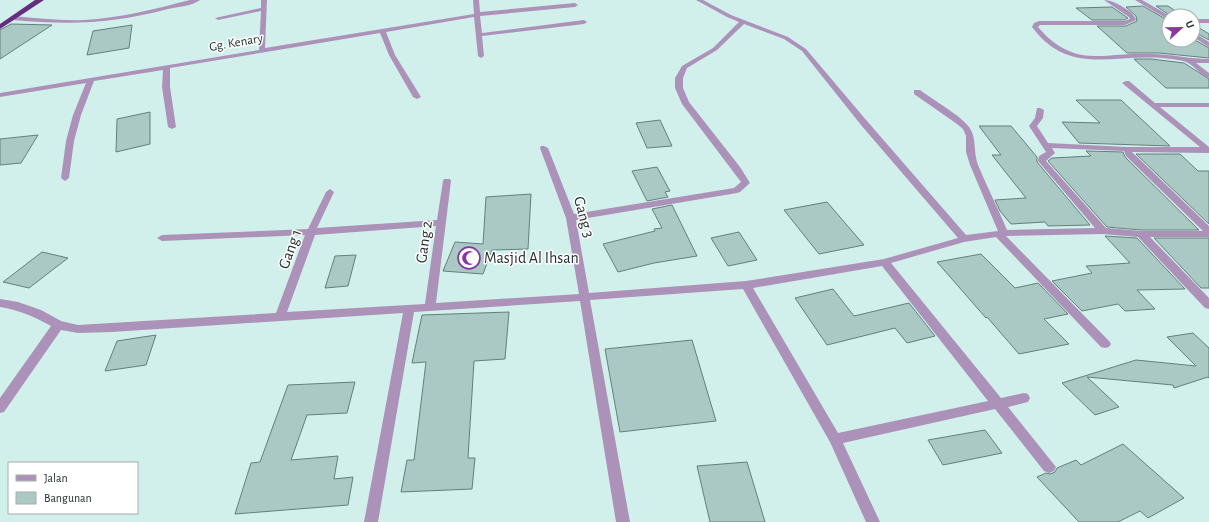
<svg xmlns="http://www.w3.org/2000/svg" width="1209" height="522" font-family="'Alegreya Sans',sans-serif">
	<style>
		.building { fill: #abc9c4; stroke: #637f7b }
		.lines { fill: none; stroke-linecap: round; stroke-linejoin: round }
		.minor { fill: #ac92b9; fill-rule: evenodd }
		.highway { fill: #652d7e; fill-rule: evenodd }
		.labels { text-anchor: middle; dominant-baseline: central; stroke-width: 3; stroke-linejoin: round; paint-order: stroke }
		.far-street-label { font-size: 13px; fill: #263230; stroke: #fff }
		.street-label { font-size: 16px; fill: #263230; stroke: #fff }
		.poi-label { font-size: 16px; fill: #263230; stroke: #fff; text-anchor: start }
	</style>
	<rect width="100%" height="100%" fill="#d1f0eb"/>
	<!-- building -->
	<path class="building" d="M1143,6L1169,21V40H1193V39L1209,48V58L1159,53H1127L1097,26H1126L1137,21L1136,16L1126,7Z
		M1156,6H1168L1183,16H1171Z
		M1112,7L1128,18L1124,20H1092L1076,8Z
		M11,24L52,25L0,59V30Z
		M1193,24L1209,34V40L1193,31Z
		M132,25L129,48L87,55L93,31Z
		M1134,59H1151L1184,63L1209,79V88H1166Z
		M1076,100H1121L1170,146L1079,143L1062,122L1100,123Z
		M150,112V144L116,152L117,119Z
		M660,120L672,146L647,148L636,123Z
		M979,126H1011L1037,157V162L1090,225L1048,226L1045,222L1011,224L1000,211L995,200L1026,198L992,155H1001Z
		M38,135L21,163L0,165V139Z
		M1086,151L1123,152L1125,157L1199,230H1141L1107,227L1048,161L1052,158L1091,156Z
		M1136,154H1180L1198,171H1209V224Z
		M657,167L670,191L665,192L668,197L647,201L632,171Z
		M531,194L528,249L492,250L483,274L443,271L455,242L483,244L486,197Z
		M827,202L864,245L819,254L784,210Z
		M672,205L697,256L654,263L618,272L603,244L655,231L654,229L662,228L652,209Z
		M739,232L757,260L728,266L711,238Z
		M1105,236L1137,238L1185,289L1137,290L1155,309L1125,311L1118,304L1082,311L1052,281L1092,273L1086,266L1130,263Z
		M1154,238H1209V288H1201Z
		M42,252L68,258L29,288L3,282Z
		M981,254L1015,288L1038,283L1068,314L1044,319L1069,344L1019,354L987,317L986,318L937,262Z
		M356,255L348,286L325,288L335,256Z
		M833,289L854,316L909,303L935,336L907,343L895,328L827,345L795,298Z
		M509,312L505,359L474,361L468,458H475L472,489L401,492L407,460H414L426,362L412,363L422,315Z
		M1193,333L1209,348V378L1208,377L1174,388L1173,385L1087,377L1119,407L1095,415L1062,383L1136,360L1196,366L1167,337Z
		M156,335L146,365L105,371L117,341Z
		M692,340L716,421L620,432L605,349Z
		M355,382L347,413L307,415L291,460L338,456L334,479L353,477L348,505L235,514L251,463L260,462L288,385Z
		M985,430L1002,453L943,465L928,440Z
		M1123,444L1184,498L1148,518L1140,511L1118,522H1079L1037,477L1046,473L1050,474L1055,472L1057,468L1076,460L1081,465Z
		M747,462L765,522H710L697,466Z"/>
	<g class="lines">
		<!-- minor -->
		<path class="minor" d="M190,0H200C192,6 178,7 168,9C111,24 71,25 13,20L10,18L13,16C37,18 60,21 84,20C120,18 155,9 190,0Z
			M261,0H267L265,48L474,14L473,0H479L480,12L575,3L578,5L575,7L480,16L482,33L584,20L587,22L584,24L482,36L484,56L481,58L478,56L474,17L386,32L395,55L421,97L417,99L413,97L389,55L380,33L170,68V87L176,127L172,129L168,127L162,87L163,70L94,81L81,115L74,141L69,178L65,181L61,178L66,141L73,115L86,83L0,97V93L259,50L261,11L218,20L215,18L261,8Z
			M696,0H703L731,15L788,37L806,49L867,121L966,235L998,231L970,165L966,152V136L963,129L957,124L914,94V90H920C933,100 960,115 969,127C977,137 973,152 978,165C987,187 998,208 1007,230L1095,228L1038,161L1039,156L1046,152L1029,126L1035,118L1037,108H1040L1044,110L1043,118L1037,126L1048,143L1127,147H1200L1122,83L1126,81H1129L1155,103H1209V107H1160L1209,147V153L1132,152L1209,226V237H1150L1209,298V309L1205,308L1138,237L1103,234L1006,236L1109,341L1111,344L1109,347L1105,348L1101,347L996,237L964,242L891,263L1001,398L1024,393L1028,394L1030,398L1028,402L1008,407L1056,467L1054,471L1049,473L1044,471L995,409L843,443L880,522H866L830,442L743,289L590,300L630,522H616L580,301L414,312L378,522H364L403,313L112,332L78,333L61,330L4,412L0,413V398L51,326C35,317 19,310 0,307V299L18,302L41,310L61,321L78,325L276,313L305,235L162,241L157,238L162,235L308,229L326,192L330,189L334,192L317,228L437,220L443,181L444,179H450L451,181L436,303L579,294L566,218L540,148L541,146H544L548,148L574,214L734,188L741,182L682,104L675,88V78L682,66L713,48L739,22L727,17ZM744,24L784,39L802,51L861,125L958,238L884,259L746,281L589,293L576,220L737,193L740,192L750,183L740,167L689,102L683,88V78L687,68L717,50ZM1052,148L1124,151L1126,156L1203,231H1141L1106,228L1046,161L1055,153ZM436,226L425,304L287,312L315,235ZM882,266L988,401L838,433L753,288Z
			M1104,0C1113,0 1134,11 1136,20L1125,25H1040L1038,27C1075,70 1103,52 1151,54C1171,54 1189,59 1209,59V63H1196L1209,73V78C1200,75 1195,66 1186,62C1182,60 1176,60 1171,59C1117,51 1071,79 1032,27L1034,23L1039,21H1124L1130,19L1129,17Z
			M1135,0H1142L1170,16L1169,20Z
			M1193,19H1209V23H1193Z
			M1193,32L1209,42V47L1193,37Z"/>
		<!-- highway -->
		<path class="highway" d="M35,0H44L0,29V24Z"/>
	</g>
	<!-- icons -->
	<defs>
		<g id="mosque-ring" transform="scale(1.15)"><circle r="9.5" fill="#fff" stroke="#8536a7" stroke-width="1.5"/><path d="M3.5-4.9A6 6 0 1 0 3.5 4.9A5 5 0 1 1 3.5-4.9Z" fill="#8536a7"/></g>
	</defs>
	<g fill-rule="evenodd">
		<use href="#mosque-ring" x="469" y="258"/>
	</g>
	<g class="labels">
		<!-- far-street labels -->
		<g class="far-street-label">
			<text transform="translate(236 43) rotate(-10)">Gg. Kenary</text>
		</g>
		<!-- street labels -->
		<g class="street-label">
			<text transform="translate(584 217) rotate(75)">Gang 3</text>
			<text transform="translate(424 242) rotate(-82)">Gang 2</text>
			<text transform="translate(290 249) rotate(-70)">Gang 1</text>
		</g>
		<!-- poi labels -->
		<g class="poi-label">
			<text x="484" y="258">Masjid Al Ihsan</text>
		</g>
	</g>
	<!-- legend -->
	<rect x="8" y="462" width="130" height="52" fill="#ffffff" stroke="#a8adac"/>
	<rect x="16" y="475" width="20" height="6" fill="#ac92b9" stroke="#a8adac"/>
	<text x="44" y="482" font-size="12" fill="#263230">Jalan</text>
	<rect x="16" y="492" width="20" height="12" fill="#abc9c4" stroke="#a8adac"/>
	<text x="44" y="502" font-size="12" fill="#263230">Bangunan</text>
	<!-- north arrow -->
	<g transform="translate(1181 28) rotate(68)"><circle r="19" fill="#ffffff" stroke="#a8adac"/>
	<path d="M0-3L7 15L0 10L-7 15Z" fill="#8536a7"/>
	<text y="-6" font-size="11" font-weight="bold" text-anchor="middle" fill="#263230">U</text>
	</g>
</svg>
